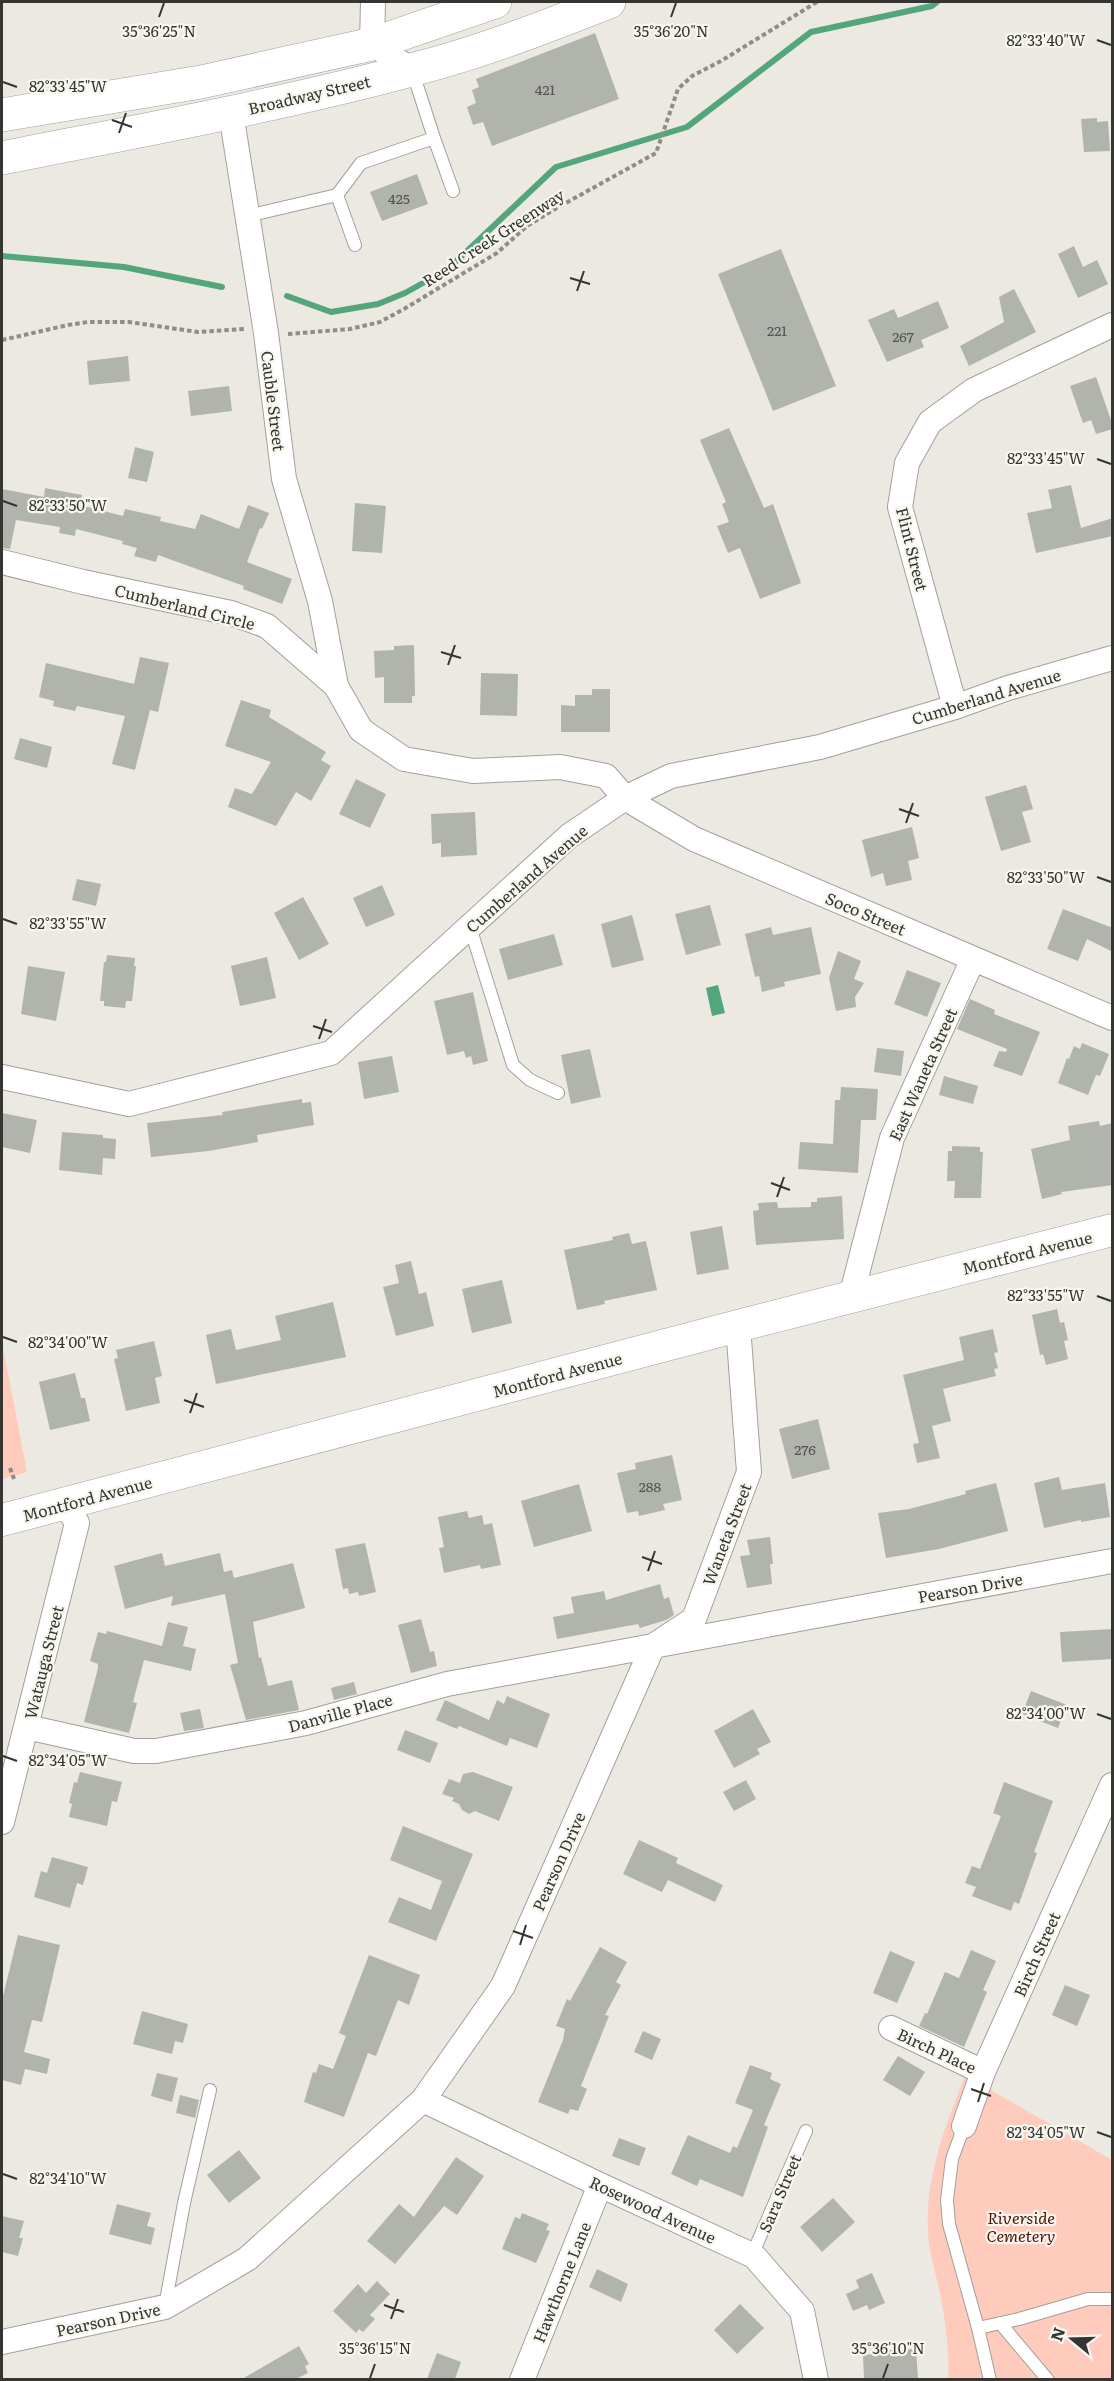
<svg xmlns="http://www.w3.org/2000/svg" width="1114" height="2381" font-family="Literata,serif">
	<style>
		.green { fill: #ffcbbd }
		.water { fill: #53a67c }
		.lines { fill: none; stroke-linecap: round; stroke-linejoin: round }
		.stream { stroke: #53a67c; stroke-width: 6 }
		.building { fill: #b1b4ad }
		.service-casing { stroke: #a2a09a; stroke-width: 14 }
		.minor-casing { stroke: #a2a09a; stroke-width: 26 }
		.tertiary-casing { stroke: #a2a09a; stroke-width: 33 }
		.secondary-casing { stroke: #a2a09a; stroke-width: 34 }
		.path { stroke: #8e8d88; stroke-width: 4; stroke-dasharray: 4.5 3; stroke-linecap: butt }
		.service { stroke: #fff; stroke-width: 12 }
		.minor { stroke: #fff; stroke-width: 24 }
		.tertiary { stroke: #fff; stroke-width: 32 }
		.secondary { stroke: #fff; stroke-width: 33 }
		.ticks { fill: none; stroke: #353532; stroke-width: 2 }
		.labels { text-anchor: middle; dominant-baseline: central; stroke-width: 4.5; stroke-linejoin: round; paint-order: stroke }
		.number-label { font-size: 14px; fill: #545551 }
		.street-label { font-size: 16px; fill: #353532; stroke: #f8f7ef }
		.park-label { font-size: 16px; font-style: italic; fill: #550c00; stroke: #f8f7ef }
		.ticks-label { font-size: 15px; text-anchor: middle; fill: #353532; stroke: #f8f7ef; stroke-width: 4.5; stroke-linejoin: round; paint-order: stroke }
	</style>
	<rect width="100%" height="100%" fill="#ebe9e2"/>
	<!-- green -->
	<path class="green" d="M2,1342L27,1472L2,1479Z
		M965,2075L1112,2160V2379L948,2380C950,2349 945,2318 939,2289C936,2274 931,2259 929,2244C922,2184 944,2130 965,2075Z"/>
	<!-- water -->
	<path class="water" d="M718,985L725,1013L712,1016L706,988Z"/>
	<g class="lines">
		<!-- stream -->
		<path class="stream" d="M2,256L124,267L222,287
			M287,296L331,312L378,304L405,293L448,269L556,167L687,127L811,32L932,6L937,2"/>
	</g>
	<!-- building -->
	<path class="building" d="M595,33L619,99L492,146L483,122L473,125L467,107L476,103L472,90L479,87L476,79Z
		M1097,118V122L1108,121L1110,151L1084,152L1081,119Z
		M417,174L428,204L382,221L370,192Z
		M1074,246L1083,267L1097,260L1108,284L1078,298L1058,254Z
		M781,249L836,386L773,411L718,274Z
		M1014,289L1036,332L969,366L960,346L1004,322L999,297Z
		M938,301L949,328L921,340L924,347L887,362L868,320L894,309L898,318Z
		M128,356L130,381L89,385L87,361Z
		M1096,377L1113,426V429L1096,434L1091,420L1083,423L1070,386Z
		M229,386L232,411L191,416L188,391Z
		M729,428L764,508L773,504L801,583L760,599L740,548L728,553L717,526L729,522L722,504L726,502L700,440Z
		M135,447L154,452L147,482L128,478Z
		M1071,485L1081,528L1113,518V536L1036,553L1027,513L1052,508L1048,490Z
		M45,488L82,495L80,505L123,516L125,509L161,517L160,521L195,529L201,514L239,529L248,505L269,513L262,529L260,528L247,562L292,579L282,604L243,589L244,586L158,555L156,562L134,556L137,548L122,544L123,541L76,529L75,536L59,533L60,527L16,520L10,549L2,548V489L44,497Z
		M355,503L386,506L382,553L352,551Z
		M414,645L415,696H412V703H384V677L375,678L374,651L394,650V646Z
		M140,657L169,663L158,712L150,710L135,770L112,764L125,716L77,706L75,711L53,706L54,701L39,697L46,663L134,684Z
		M481,673L518,674L517,716L480,715Z
		M592,689H610V732H561V705L575,706V695H592Z
		M241,700L271,710L269,717L326,752L321,760L331,766L311,801L296,792L276,826L228,807L235,788L252,794L271,762L225,746Z
		M20,738L52,747L47,768L14,759Z
		M356,779L386,794L370,828L339,814Z
		M1026,785L1033,809L1022,812L1031,842L1001,851L985,797Z
		M475,812L477,855L441,857V843L432,844L431,814Z
		M912,827L919,858L908,861L912,880L886,886L883,873L871,877L862,840Z
		M77,879L101,884L96,906L72,900Z
		M382,885L395,915L366,927L353,898Z
		M303,897L329,944L299,960L274,913Z
		M710,905L721,945L686,955L675,914Z
		M1063,909L1113,928V952L1087,939L1078,961L1047,949Z
		M632,915L644,960L612,968L601,924Z
		M771,927L773,935L811,927L821,974L784,982L785,986L762,992L759,976L755,977L745,934Z
		M554,934L563,965L508,980L499,949Z
		M838,951L861,961L854,979L864,983L855,997L856,1007L836,1011L829,978Z
		M107,955L135,958L134,966H136L132,1001H126L125,1008L104,1006V1001H100L104,962H106Z
		M267,957L276,998L240,1006L231,966Z
		M28,966L65,972L56,1021L21,1014Z
		M907,970L941,983L927,1017L894,1004Z
		M473,992L488,1061L473,1065L471,1056L466,1058L464,1051L447,1055L434,1001Z
		M970,999L995,1010L994,1014L1040,1032L1022,1076L993,1066L999,1051L1006,1052L1007,1049L957,1029Z
		M1082,1043L1109,1054L1100,1076L1096,1075L1088,1095L1058,1083L1067,1058L1069,1059L1074,1046L1080,1049Z
		M877,1048L904,1051L901,1076L874,1072Z
		M590,1049L601,1097L571,1104L561,1055Z
		M392,1056L399,1092L364,1099L358,1062Z
		M944,1076L978,1086L973,1104L939,1095Z
		M841,1087L878,1089L876,1120H861L858,1173L798,1169L800,1142L833,1144L835,1100H840Z
		M302,1099V1103L311,1102L314,1125L257,1135L258,1142L209,1151L151,1157L147,1123L223,1115L222,1112Z
		M2,1113L37,1120L30,1153L2,1147Z
		M1099,1121L1100,1126L1113,1123V1185L1061,1192L1062,1194L1042,1199L1031,1149L1070,1140L1068,1126Z
		M62,1132L103,1135V1138L116,1139L115,1159L103,1158L102,1175L59,1170Z
		M952,1146L980,1147V1152H983L981,1198H954L955,1181H947L948,1151H952Z
		M842,1196L844,1239L756,1245L753,1211L759,1210L758,1203L777,1202L778,1208L811,1207V1202H817V1198Z
		M722,1226L729,1269L697,1275L690,1232Z
		M629,1233L632,1244L646,1241L657,1290L604,1301L605,1304L577,1310L564,1250L613,1240L612,1237Z
		M411,1261L419,1294L426,1292L434,1326L396,1336L383,1287L399,1283L395,1265Z
		M502,1280L512,1323L472,1333L462,1289Z
		M333,1302L346,1357L216,1384L206,1335L231,1329L236,1350L281,1340L275,1316Z
		M1057,1309L1060,1323L1064,1322L1068,1340L1064,1341L1068,1359L1046,1365L1043,1354L1040,1355L1032,1315Z
		M993,1329L998,1352L994,1353L998,1368L994,1369L996,1376L943,1389L951,1421L932,1426L940,1458L917,1463L913,1444L919,1443L903,1375L964,1360L959,1337Z
		M154,1341L162,1376L155,1378L160,1403L126,1411L114,1359L118,1358L116,1350Z
		M75,1373L81,1398H85L90,1421L50,1430L39,1382Z
		M818,1419L830,1469L792,1479L779,1429Z
		M672,1455L682,1500L663,1504L665,1510L639,1516L638,1511L627,1513L617,1473L636,1469L635,1463Z
		M1059,1477L1062,1490L1105,1483L1110,1517L1081,1522V1520L1044,1528L1034,1483Z
		M996,1483L1008,1531L939,1549L886,1558L878,1513L909,1509L966,1494L965,1491Z
		M579,1484L592,1531L534,1547L521,1501Z
		M467,1511L469,1518L482,1515L484,1525L492,1523L501,1565L481,1569L480,1565L444,1573L439,1548L444,1547L438,1517Z
		M770,1537L773,1564H770L772,1584L747,1588L740,1556L750,1555L747,1540Z
		M365,1543L376,1592L359,1596L358,1592L349,1594L348,1588L343,1589L335,1549Z
		M162,1553L165,1566L220,1553L224,1572L232,1570L234,1578L293,1563L305,1608L253,1622L259,1658L261,1657L268,1686L292,1680L299,1710L246,1720L230,1665L238,1663L225,1594L171,1606L173,1596L125,1609L114,1566Z
		M660,1584L664,1599L669,1597L674,1615L666,1620L640,1628L638,1624L557,1639L553,1617L574,1613L571,1597L604,1591L606,1600Z
		M421,1619L430,1652L434,1651L437,1666L411,1673L398,1625Z
		M168,1622L188,1627L183,1646L196,1649L191,1671L144,1660L133,1702L137,1703L129,1733L84,1722L98,1668V1664L90,1661L98,1632L106,1634L107,1631L162,1646Z
		M1113,1629V1659L1062,1662L1060,1632Z
		M354,1682L357,1694L334,1700L331,1688Z
		M1031,1691L1067,1705L1058,1728L1022,1714Z
		M507,1696L550,1714L537,1748L510,1738L507,1746L459,1726L457,1729L436,1720L445,1700L489,1720L497,1700L504,1704Z
		M200,1709L204,1728L184,1731L180,1713Z
		M753,1709L771,1742L757,1749L760,1754L734,1768L714,1731Z
		M405,1730L438,1743L430,1763L397,1750Z
		M80,1772L122,1782L117,1802L112,1801L107,1826L69,1817L72,1804L69,1803L74,1782L77,1783Z
		M473,1772L513,1787L499,1821L475,1811L469,1814L462,1810L459,1804L452,1801L454,1798L442,1794L449,1779L460,1783L463,1774Z
		M746,1780L756,1799L734,1811L723,1792Z
		M1004,1782L1053,1801L1034,1852L1037,1853L1019,1904L1014,1902L1011,1911L972,1896L976,1887L965,1883L972,1866L980,1869L1001,1816L993,1813Z
		M403,1826L473,1854L436,1941L388,1922L399,1897L431,1910L442,1881L390,1860Z
		M639,1840L678,1858L676,1863L723,1885L715,1902L668,1880L662,1892L623,1874Z
		M52,1857L88,1867L83,1885L77,1883L70,1908L34,1897L41,1871L47,1873Z
		M18,1935L60,1945L42,2022L32,2020L24,2052L50,2059L47,2074L25,2069L21,2085L2,2080V2000Z
		M600,1947L627,1962L616,1982L621,1985L605,2015L609,2016L581,2086L587,2089L578,2111L570,2109L568,2114L538,2102L563,2040L565,2029L556,2026L567,1999L570,2001Z
		M971,1950L996,1961L983,1990L987,1992L964,2047L919,2026L925,2013L927,2014L945,1972L959,1978Z
		M890,1951L915,1962L897,2003L873,1993Z
		M369,1955L420,1975L409,2005L398,2000L376,2056L368,2053L344,2117L304,2102L313,2072L316,2073L319,2064L333,2069L346,2036L339,2033Z
		M1065,1985L1090,1995L1077,2026L1052,2015Z
		M142,2011L188,2024L183,2043L175,2041L172,2054L133,2044Z
		M643,2031L661,2039L652,2060L634,2052Z
		M898,2056L925,2072L910,2096L883,2080Z
		M750,2065L772,2073L770,2079L781,2084L764,2125L768,2127L743,2197L700,2179L697,2186L671,2174L688,2135L730,2153L733,2146L737,2148L753,2110L735,2103Z
		M157,2073L178,2078L172,2102L151,2096Z
		M180,2095L199,2100L195,2118L176,2113Z
		M619,2138L646,2148L639,2166L612,2156Z
		M239,2150L261,2178L229,2203L207,2175Z
		M456,2157L484,2176L457,2215L444,2206L395,2264L367,2241L399,2204L414,2217Z
		M833,2198L855,2222L822,2252L800,2227Z
		M117,2204L151,2213L147,2226L155,2228L151,2245L109,2234Z
		M522,2213L549,2224L546,2230L550,2231L536,2263L502,2249L515,2217L520,2219Z
		M2,2216L24,2221L19,2238H23L18,2256L2,2252Z
		M597,2269L628,2284L621,2302L589,2287Z
		M872,2273L885,2303L869,2310L867,2305L853,2311L846,2294L859,2288L856,2280Z
		M377,2281L390,2294L370,2315L375,2319L363,2332L359,2329L356,2333L333,2311L358,2284L366,2293Z
		M740,2304L764,2328L737,2354L714,2330Z
		M299,2346L309,2364L305,2366L308,2373L296,2379H242Z
		M916,2349L918,2379H864L863,2355L885,2353V2350Z
		M437,2353L461,2362L455,2379H427Z"/>
	<g class="lines">
		<!-- service casing -->
		<g class="service-casing">
			<path id="service" d="M434,138L453,191
				M337,195L355,245
				M247,216L337,195L361,163L434,138L412,70
				M470,927L513,1065L530,1080L558,1093
				M964,2126L952,2159L947,2200L949,2224L978,2328L990,2380
				M752,2255L806,2131
				M165,2306L184,2203L210,2090
				M1000,2323L1048,2380
				M978,2328L1019,2319L1088,2299H1112"/>
		</g>
		<!-- minor casing -->
		<g class="minor-casing">
			<path id="minor" d="M373,2L372,44L412,70
				M231,113L266,333L284,479L320,601L336,686
				M2,562L83,582L231,613L267,626L336,686L361,730L404,759L473,771L560,767L606,776L625,798L694,839L1112,1018
				M955,707L900,507L907,463L930,422L974,390L1112,325
				M2,1077L129,1104L331,1053L569,836L625,798L671,776L820,747L955,707L1008,688L1112,658
				M851,1297L892,1138L973,959
				M27,1727L134,1751H156L306,1723L447,1684L653,1646L694,1619L749,1472L738,1326
				M2,1822L77,1523L65,1504
				M891,2028L983,2072
				M423,2100L600,2185L754,2256L802,2311L816,2380
				M964,2126L983,2072L1112,1785
				M2,2342L165,2307L247,2259L423,2100L503,1986L653,1646L1112,1561
				M522,2380L600,2185"/>
		</g>
		<!-- tertiary casing -->
		<g class="tertiary-casing">
			<path id="tertiary" d="M2,1520L738,1326L1112,1230"/>
		</g>
		<!-- secondary casing -->
		<g class="secondary-casing">
			<path id="secondary" d="M2,115L201,82L372,44L495,2
				M2,158C138,131 276,106 411,70C479,53 545,27 609,2"/>
		</g>
		<!-- path -->
		<path class="path" d="M288,334L350,329L380,322L404,309L497,253L527,226L555,209L656,153L678,89L692,76L721,61L817,2
			M2,340L68,325L88,322H129L198,332L245,329
			M10,1468L14,1479"/>
		<!-- service -->
		<use href="#service" class="service"/>
		<!-- minor -->
		<use href="#minor" class="minor"/>
		<!-- tertiary -->
		<use href="#tertiary" class="tertiary"/>
		<!-- secondary -->
		<use href="#secondary" class="secondary"/>
	</g>
	<!-- ticks -->
	<path class="ticks" d="M159,17L164,3M671,17L676,3M1097,40L1111,45M3,82L17,87M112,120L132,127M119,133L126,113M570,278L590,284M577,291L584,271M1097,459L1111,464M3,501L17,506M441,652L461,658M448,665L455,645M899,809L919,816M906,823L913,803M1097,877L1111,882M3,919L17,924M313,1026L332,1032M319,1039L326,1019M771,1183L790,1190M777,1197L784,1177M1097,1296L1111,1301M3,1337L17,1342M184,1400L204,1407M190,1413L197,1393M642,1557L662,1564M648,1571L655,1551M1097,1714L1111,1719M3,1756L17,1761M513,1931L533,1938M520,1945L526,1925M971,2089L991,2096M978,2102L984,2083M1097,2132L1111,2137M3,2174L17,2179M384,2305L404,2312M391,2319L398,2299M370,2378L375,2364M883,2378L888,2364"/>
	<g class="labels">
		<!-- number labels -->
		<g class="number-label">
			<text x="545" y="89">421</text>
			<text x="399" y="198">425</text>
			<text x="777" y="330">221</text>
			<text x="903" y="336">267</text>
			<text x="805" y="1449">276</text>
			<text x="650" y="1486">288</text>
		</g>
		<!-- street labels -->
		<g class="street-label">
			<text transform="translate(309 94) rotate(-13)">Broadway Street</text>
			<text transform="translate(493 237) rotate(-33)">Reed Creek Greenway</text>
			<text transform="translate(274 401) rotate(83)">Cauble Street</text>
			<text transform="translate(913 549) rotate(76)">Flint Street</text>
			<text transform="translate(185 606) rotate(14)">Cumberland Circle</text>
			<text transform="translate(986 696) rotate(-17)">Cumberland Avenue</text>
			<text transform="translate(526 878) rotate(-41)">Cumberland Avenue</text>
			<text transform="translate(866 913) rotate(23)">Soco Street</text>
			<text transform="translate(922 1074) rotate(-66)">East Waneta Street</text>
			<text transform="translate(1027 1252) rotate(-14)">Montford Avenue</text>
			<text transform="translate(557 1374) rotate(-15)">Montford Avenue</text>
			<text transform="translate(87 1498) rotate(-15)">Montford Avenue</text>
			<text transform="translate(726 1534) rotate(-69)">Waneta Street</text>
			<text transform="translate(970 1587) rotate(-10)">Pearson Drive</text>
			<text transform="translate(43 1662) rotate(-76)">Watauga Street</text>
			<text transform="translate(340 1712) rotate(-15)">Danville Place</text>
			<text transform="translate(558 1861) rotate(-66)">Pearson Drive</text>
			<text transform="translate(1036 1954) rotate(-66)">Birch Street</text>
			<text transform="translate(937 2050) rotate(25)">Birch Place</text>
			<text transform="translate(779 2193) rotate(-67)">Sara Street</text>
			<text transform="translate(653 2209) rotate(25)">Rosewood Avenue</text>
			<text transform="translate(561 2282) rotate(-68)">Hawthorne Lane</text>
			<text transform="translate(108 2319) rotate(-12)">Pearson Drive</text>
		</g>
		<!-- park labels -->
		<g class="park-label">
			<text x="1021" y="2217">Riverside<tspan x="1021" dy="18">Cemetery</tspan></text>
		</g>
	</g>
	<g class="ticks-label">
		<text x="159" y="37">35°36'25"N</text>
		<text x="671" y="37">35°36'20"N</text>
		<text x="1046" y="46">82°33'40"W</text>
		<text x="68" y="92">82°33'45"W</text>
		<text x="1046" y="464">82°33'45"W</text>
		<text x="68" y="511">82°33'50"W</text>
		<text x="1046" y="883">82°33'50"W</text>
		<text x="68" y="929">82°33'55"W</text>
		<text x="1046" y="1301">82°33'55"W</text>
		<text x="68" y="1348">82°34'00"W</text>
		<text x="1046" y="1719">82°34'00"W</text>
		<text x="68" y="1766">82°34'05"W</text>
		<text x="1046" y="2138">82°34'05"W</text>
		<text x="68" y="2184">82°34'10"W</text>
		<text x="375" y="2354">35°36'15"N</text>
		<text x="888" y="2354">35°36'10"N</text>
	</g>
	<!-- border -->
	<rect width="1114" height="2381" fill="none" stroke="#353532" stroke-width="6"/>
	<!-- north arrow -->
	<g transform="translate(1072 2339) rotate(289)" stroke="#f8f7ef" stroke-width="4.5" paint-order="stroke">
	<path d="M0-4.5L10 22L0 15L-10 22Z" fill="#353532"/>
	<text y="-9" font-size="16" font-weight="bold" text-anchor="middle" fill="#353532">N</text>
	</g>
</svg>
